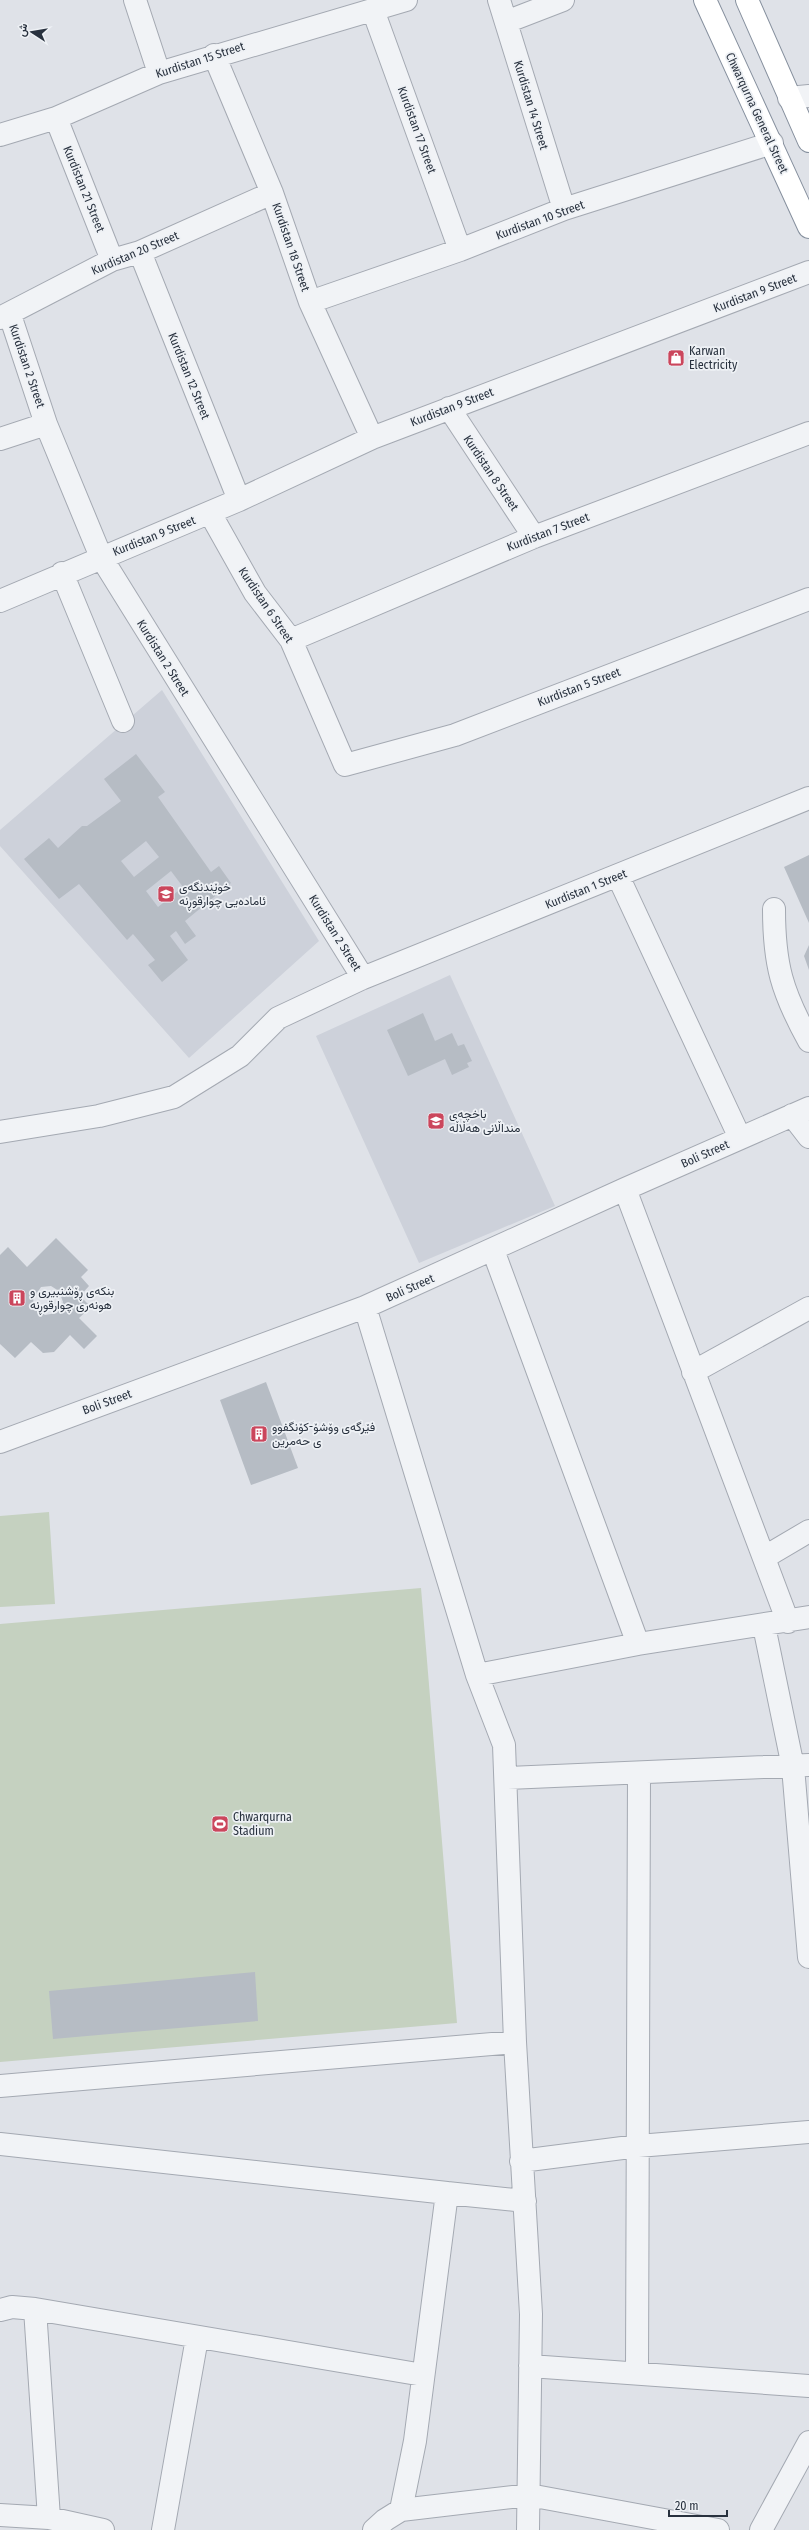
<svg xmlns="http://www.w3.org/2000/svg" width="809" height="2530" font-family="'Fira Sans Condensed',Vazirmatn,sans-serif">
	<style>
		.built { fill: #cdd1da }
		.green { fill: #c5d1c0 }
		.building { fill: #b6bcc4; fill-rule: evenodd }
		.lines { fill: none; stroke-linecap: round; stroke-linejoin: round }
		.minor-casing { stroke: #a4a9b2; stroke-width: 24 }
		.highway-casing { stroke: #86909e; stroke-width: 24 }
		.minor { stroke: #f1f3f6; stroke-width: 22 }
		.highway { stroke: #fff; stroke-width: 22 }
		.labels { text-anchor: middle; dominant-baseline: central; stroke-width: 3.5; stroke-linejoin: round; paint-order: stroke }
		.street-label { font-size: 12px; fill: #28313e; stroke: #eef1f5 }
		.poi-label { font-size: 12px; fill: #28313e; stroke: #eef1f5; text-anchor: start }
	</style>
	<rect width="100%" height="100%" fill="#dfe2e8"/>
	<!-- built -->
	<path class="built" d="M162,690L319,941L189,1058L0,846V830Z
		M450,975L555,1206L419,1263L316,1036Z"/>
	<!-- green -->
	<path class="green" d="M49,1512L55,1604L0,1607V1516Z
		M421,1588L457,2023L0,2062V1624Z"/>
	<!-- building -->
	<path class="building" d="M136,754L165,792L158,797L211,872L219,866L231,883L185,921L196,936L185,944L176,931L170,936L188,960L162,982L148,965L155,960L133,934L127,940L79,884L59,899L24,859L49,838L58,848L82,826H87L121,801L104,779ZM146,841L159,857L134,877L121,861ZM171,871L183,887L158,907L146,891Z
		M809,855V923L784,867Z
		M809,945V970L804,956Z
		M423,1013L435,1041L452,1033L458,1046L464,1044L472,1061L467,1063L469,1067L452,1075L445,1059L408,1076L387,1030Z
		M56,1238L88,1270L81,1277L89,1286L80,1296L91,1307L79,1318L97,1336L84,1349L70,1335L54,1352L43,1353L31,1342L15,1358L0,1344V1255L8,1247L27,1267ZM51,1286L59,1291L63,1302L57,1313L45,1315L35,1308L33,1299L41,1287Z
		M266,1382L298,1468L251,1485L220,1400Z
		M255,1972L258,2021L53,2039L49,1991Z"/>
	<g class="lines">
		<!-- minor casing -->
		<g class="minor-casing">
			<path id="minor" d="M135,0L159,73
				M499,0L564,209
				M373,10L460,250
				M506,22L563,0
				M214,55L272,193L310,302L372,438
				M789,98L809,96
				M56,118L112,260
				M0,135L56,118L159,73L406,0
				M140,252L239,500
				M310,302L460,250L564,209L772,143
				M10,315L46,424L101,557L363,978
				M0,318L112,260L140,252L272,193
				M449,408L534,537
				M0,439L46,424
				M210,513L255,593L291,640L345,765L455,735L809,599
				M62,573L123,721
				M0,601L239,500L372,438L809,272
				M291,640L534,537L809,433
				M618,876L740,1138
				M774,909C774,965 782,992 809,1041
				M792,1115L809,1137
				M0,1132L99,1116L174,1097L240,1056L278,1018L363,978L809,798
				M625,1189L788,1622
				M493,1250L638,1644
				M365,1307L477,1675L504,1745L515,2042L531,2314L528,2530
				M693,1372L809,1308
				M0,1442L365,1307L625,1189L809,1108
				M765,1557L809,1531
				M764,1626L793,1767L809,1957
				M477,1675L638,1644L809,1617
				M507,1778L809,1765
				M0,2086L515,2042
				M0,2144L447,2193
				M521,2161L638,2146L809,2132
				M35,2309L49,2518
				M0,2310L12,2307L35,2309L423,2375
				M530,2366L809,2386
				M637,2372L639,1774
				M401,2510L415,2441L447,2193L525,2201
				M0,2515L49,2518L103,2530
				M163,2530L197,2338
				M374,2530L385,2520L401,2510L529,2495L718,2530
				M761,2530L809,2442"/>
		</g>
		<!-- highway casing -->
		<g class="highway-casing">
			<path id="highway" d="M705,0L809,227
				M747,0L809,141"/>
		</g>
		<!-- minor -->
		<use href="#minor" class="minor"/>
		<!-- highway -->
		<use href="#highway" class="highway"/>
	</g>
	<!-- icons -->
	<defs>
		<g id="shop-square" transform="scale(0.9)"><rect x="-9" y="-9" width="18" height="18" rx="4" fill="#cb465c" stroke="#eef1f5"/><path d="M-5-2.5h2.3a2.7 3.5 0 0 1 5.4 0H5L5.5 6h-11ZM-1.5-2.5h3a1.5 2.3 0 0 0-3 0Z" fill="#fff"/></g>
		<g id="school-square" transform="scale(0.9)"><rect x="-9" y="-9" width="18" height="18" rx="4" fill="#cb465c" stroke="#eef1f5"/><path d="M0-5L7-2L0 1L-7-2ZM-4 1L0 2.5L4 1V4Q0 6-4 4Z" fill="#fff"/></g>
		<g id="building-square" transform="scale(0.9)"><rect x="-9" y="-9" width="18" height="18" rx="4" fill="#cb465c" stroke="#eef1f5"/><path d="M-4-6H4V6H1V3H-1V6H-4ZM-2.5-4.3h1.7v1.8h-1.7ZM.8-4.3h1.7v1.8H.8ZM-2.5-1h1.7V.8h-1.7ZM.8-1h1.7V.8H.8Z" fill="#fff"/></g>
		<g id="stadium-square" transform="scale(0.9)"><rect x="-9" y="-9" width="18" height="18" rx="4" fill="#cb465c" stroke="#eef1f5"/><path d="M0-5a6.5 5 0 1 0 0 10a6.5 5 0 1 0 0-10ZM-3.5-1.8h7v3.6h-7Z" fill="#fff"/></g>
	</defs>
	<g fill-rule="evenodd">
		<use href="#shop-square" x="676" y="358"/>
		<use href="#school-square" x="166" y="894"/>
		<use href="#school-square" x="436" y="1121"/>
		<use href="#building-square" x="17" y="1298"/>
		<use href="#building-square" x="259" y="1434"/>
		<use href="#stadium-square" x="220" y="1824"/>
	</g>
	<g class="labels">
		<!-- street labels -->
		<g class="street-label">
			<text transform="translate(200 60) rotate(-18)">Kurdistan 15 Street</text>
			<text transform="translate(531 105) rotate(73)">Kurdistan 14 Street</text>
			<text transform="translate(757 113) rotate(65)">Chwarqurna General Street</text>
			<text transform="translate(417 130) rotate(70)">Kurdistan 17 Street</text>
			<text transform="translate(84 189) rotate(68)">Kurdistan 21 Street</text>
			<text transform="translate(540 220) rotate(-20)">Kurdistan 10 Street</text>
			<text transform="translate(291 247) rotate(71)">Kurdistan 18 Street</text>
			<text transform="translate(135 253) rotate(-23)">Kurdistan 20 Street</text>
			<text transform="translate(755 293) rotate(-21)">Kurdistan 9 Street</text>
			<text transform="translate(27 366) rotate(71)">Kurdistan 2 Street</text>
			<text transform="translate(189 376) rotate(68)">Kurdistan 12 Street</text>
			<text transform="translate(452 407) rotate(-21)">Kurdistan 9 Street</text>
			<text transform="translate(491 473) rotate(56)">Kurdistan 8 Street</text>
			<text transform="translate(548 532) rotate(-21)">Kurdistan 7 Street</text>
			<text transform="translate(154 536) rotate(-22)">Kurdistan 9 Street</text>
			<text transform="translate(266 605) rotate(56)">Kurdistan 6 Street</text>
			<text transform="translate(163 658) rotate(58)">Kurdistan 2 Street</text>
			<text transform="translate(579 687) rotate(-21)">Kurdistan 5 Street</text>
			<text transform="translate(586 889) rotate(-22)">Kurdistan 1 Street</text>
			<text transform="translate(335 933) rotate(58)">Kurdistan 2 Street</text>
			<text transform="translate(705 1154) rotate(-24)">Boli Street</text>
			<text transform="translate(410 1288) rotate(-24)">Boli Street</text>
			<text transform="translate(107 1402) rotate(-20)">Boli Street</text>
		</g>
		<!-- poi labels -->
		<g class="poi-label">
			<text x="689" y="351">Karwan<tspan x="689" dy="14">Electricity</tspan></text>
			<text x="179" y="887">خوێندنگەی<tspan x="179" dy="14">ئامادەیی چوارقوڕنە</tspan></text>
			<text x="449" y="1114">باخچەی<tspan x="449" dy="14">منداڵانی هەڵاڵە</tspan></text>
			<text x="30" y="1291">بنکەی ڕۆشنبیری و<tspan x="30" dy="14">هونەری چوارقوڕنە</tspan></text>
			<text x="272" y="1427">فێرگەی وۆشۆ-کۆنگفوو<tspan x="272" dy="14">ی حەمرین</tspan></text>
			<text x="233" y="1817">Chwarqurna<tspan x="233" dy="14">Stadium</tspan></text>
		</g>
	</g>
	<!-- north arrow -->
	<g transform="translate(32 32) rotate(282)" stroke="#eef1f5" stroke-width="3" paint-order="stroke">
	<path d="M0-3L7 15L0 10L-7 15Z" fill="#28313e"/>
	<text y="-6" font-size="11" font-weight="bold" text-anchor="middle" fill="#28313e">ش</text>
	</g>
	<!-- scale -->
	<path d="M669 2510v6h58v-6" fill="none" stroke="#28313e" stroke-width="2"/>
	<text x="675" y="2510" font-size="12" fill="#28313e" stroke="#eef1f5" stroke-width="3" paint-order="stroke">20 m</text>
</svg>
